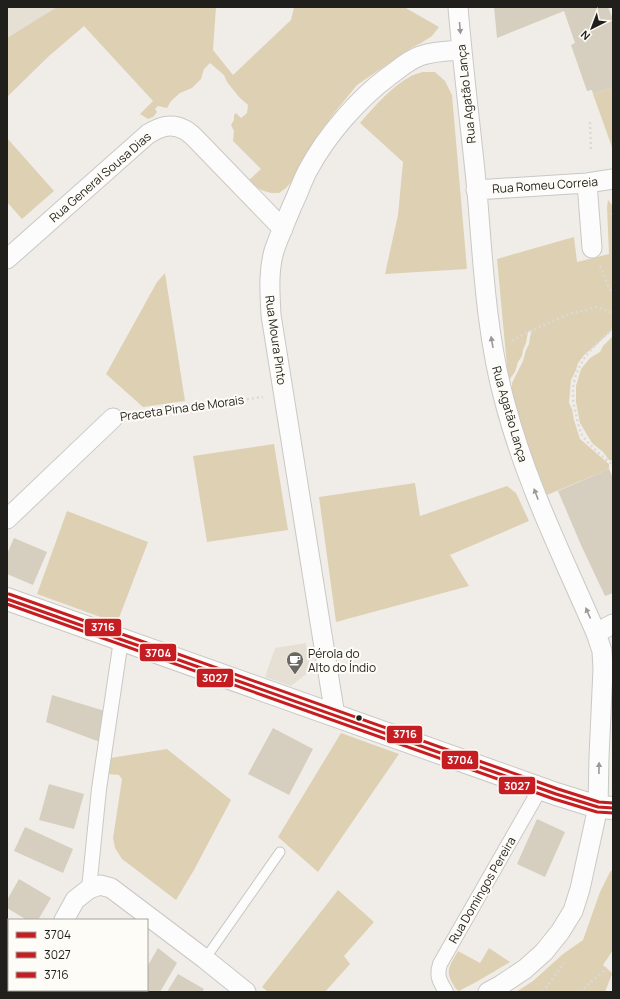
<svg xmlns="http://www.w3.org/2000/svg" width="620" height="999" font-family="Manrope,sans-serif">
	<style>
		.built { fill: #e5dfd4 }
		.green { fill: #ded0b3 }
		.building { fill: #d6cebe }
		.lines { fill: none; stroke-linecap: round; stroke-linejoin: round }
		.service-casing { stroke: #cac8c4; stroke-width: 11 }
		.pedestrian-casing { stroke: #cac8c4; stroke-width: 16 }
		.minor-casing { stroke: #cac8c4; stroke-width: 21 }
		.secondary-casing { stroke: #cac8c4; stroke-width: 24 }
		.path { stroke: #d9d9d7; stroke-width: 2.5; stroke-dasharray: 2 3; stroke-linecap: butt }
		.service { stroke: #fdfcfc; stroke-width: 9 }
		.pedestrian { stroke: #fdfcfc; stroke-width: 14 }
		.minor { stroke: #fdfcfc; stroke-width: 19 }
		.secondary { stroke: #fdfcfc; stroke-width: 22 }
		.bus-1-casing { stroke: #fefcf6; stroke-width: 6 }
		.bus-2-casing { stroke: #fefcf6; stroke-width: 6 }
		.bus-3-casing { stroke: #fefcf6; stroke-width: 6 }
		.bus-1 { stroke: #c61d23; stroke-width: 3 }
		.bus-2 { stroke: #c61d23; stroke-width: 3 }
		.bus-3 { stroke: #c61d23; stroke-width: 3 }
		.oneway { fill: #9a9997 }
		.bus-dot { fill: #201f1b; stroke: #fefcf6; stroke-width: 1.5 }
		.labels { text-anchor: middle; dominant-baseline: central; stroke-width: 4; stroke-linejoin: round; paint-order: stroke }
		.street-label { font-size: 12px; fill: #201f1b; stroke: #fefcf6 }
		.poi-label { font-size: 12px; fill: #201f1b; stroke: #fefcf6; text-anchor: start }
		.line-badge { stroke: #fefcf6; stroke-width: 1.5 }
		.badge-label { font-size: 11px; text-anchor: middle; font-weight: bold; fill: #fff }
	</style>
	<rect width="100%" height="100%" fill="#f0ede8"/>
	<!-- built -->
	<path class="built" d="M7,7H57L7,38Z
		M306,643L310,671L291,686L265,677L275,648Z"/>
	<!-- green -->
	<path class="green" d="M57,7H216L213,50L233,75L291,20L294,7H404L439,27L432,36L421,43L411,48L357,85L335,112L317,136L303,159L292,181L286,188L279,193H271L264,191L257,188L248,181L261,169L233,141L234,131L231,125L234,120V115L236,113L241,118L247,113L248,105L239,97L227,82L224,75L210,63L204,69L201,79L192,88L180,93L171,101L167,108L158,106L155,109L157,112L153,117L148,119L140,114L153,101L84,26L49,56L7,97V38Z
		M423,72H435L445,81L452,95L467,269L385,274L398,215L403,162L360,123C375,106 391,87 411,76C415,74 419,73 423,72Z
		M613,87V150L593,94Z
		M7,138L54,191L22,219L7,202Z
		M608,200C612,204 613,206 613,212L611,214L613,216V329L596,345L585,354L578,363L576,370L571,380L569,403L572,409L574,420L580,439L609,464V469L547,495L529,450L520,424L512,392V383L523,361L526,350L529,344L530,337L532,330L528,332L526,343L523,350L522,356L518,362L515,372L509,380L507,366L497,259L574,237L577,262L609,254L607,207Z
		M165,273L185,401L143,407L106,374L157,282Z
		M613,336V461L609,460L603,452L592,443L580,423L576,402V386L581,369L590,358L600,352L603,346Z
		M274,444L288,530L207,542L193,456Z
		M415,483L420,516L507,486L516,493L529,521L450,555L469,586L336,622L319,497Z
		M67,511L148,542L117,623L37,594Z
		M341,733L399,754L318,872L278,837Z
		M167,749L231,800L194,870L176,900L130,865L122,859L115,848L113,838L122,779L119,775L108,774L110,758Z
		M613,869V950L603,965L611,972L612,974L605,992H516L533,981L563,954L583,940L600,892L610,872Z
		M338,890L374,922L344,956L350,964L325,992H268L262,987Z
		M489,948L510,962L478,981L459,991C455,989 455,987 453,984C444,970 451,964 458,951L480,963Z"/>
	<!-- building -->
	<path class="building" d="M494,7H608L613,20V87L593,94L592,90L587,91L571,45L575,43L564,11L497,38Z
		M609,469L613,478V593L605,596L581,545L558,491Z
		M14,538L47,552L33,585L7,574V554Z
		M52,695L105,711L100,742L46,722Z
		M273,728L313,749L289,795L248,774Z
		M49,784L84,794L74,829L39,820Z
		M537,819L565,832L545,877L517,864Z
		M25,827L73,849L63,873L14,851Z
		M19,879L51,898L38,920H27L7,908V900Z
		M158,948L177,963L160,992H132L133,990H147V967Z
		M178,974L204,989L202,992H167Z
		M57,990H114L112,992H56Z"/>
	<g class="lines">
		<!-- service casing -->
		<g class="service-casing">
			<path id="service" d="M205,959L280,852"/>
		</g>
		<!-- pedestrian casing -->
		<g class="pedestrian-casing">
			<path id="pedestrian" d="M89,889L99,789L121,640
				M446,992C440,981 436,977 440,964L540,789"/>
		</g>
		<!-- minor casing -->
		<g class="minor-casing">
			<path id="minor" d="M458,7C463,68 471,130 477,191C483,262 486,334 505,403C526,483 563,557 596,633L602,651L603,669L599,757L598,807L580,889L573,911L560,932L544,952L525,969L501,985L488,992
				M587,183L592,248
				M476,190L587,183L613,179
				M7,259L148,134C160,127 171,122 185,130C189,132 192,135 195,138L283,229
				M7,519L113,418
				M596,633L613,624
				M335,716L271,315C270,294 268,272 274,251C279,236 286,221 292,206C298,194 302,181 308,170C326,136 358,99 389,76C399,69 408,60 420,56C433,51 448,51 462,50
				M64,920L75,900L89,889L100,885L111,888L205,959L246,992
				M22,992L23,990"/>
		</g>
		<!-- secondary casing -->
		<g class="secondary-casing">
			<path id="secondary" d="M7,599L556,794L598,807L613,808"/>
		</g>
		<!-- path -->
		<path class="path" d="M590,122L591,150
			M600,266L609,288L613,294
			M613,329C585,352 565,376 576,414C577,420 579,429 582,435C588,444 604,458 613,465
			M512,341L520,336L569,314L597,307L613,313
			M133,415L263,397
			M543,992L564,963
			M580,992L607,968"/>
		<!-- service -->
		<use href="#service" class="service"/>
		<!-- pedestrian -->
		<use href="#pedestrian" class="pedestrian"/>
		<!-- minor -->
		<use href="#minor" class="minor"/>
		<!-- secondary -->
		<use href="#secondary" class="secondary"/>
		<!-- bus-1 casing -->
		<g class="bus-1-casing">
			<path id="bus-1" d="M7,599L556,794L598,807L613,808"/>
		</g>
		<!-- bus-2 casing -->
		<g class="bus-2-casing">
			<path id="bus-2" d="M7,604L554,799L597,812L613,813"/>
		</g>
		<!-- bus-3 casing -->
		<g class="bus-3-casing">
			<path id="bus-3" d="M9,594L558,789L599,802L613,803"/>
		</g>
		<!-- bus-1 -->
		<use href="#bus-1" class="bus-1"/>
		<!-- bus-2 -->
		<use href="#bus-2" class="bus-2"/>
		<!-- bus-3 -->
		<use href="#bus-3" class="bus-3"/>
	</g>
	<!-- one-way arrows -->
	<defs><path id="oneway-solid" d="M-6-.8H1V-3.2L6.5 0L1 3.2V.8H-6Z"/></defs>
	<g class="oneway">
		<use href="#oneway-solid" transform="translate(460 28) rotate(85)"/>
		<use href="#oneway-solid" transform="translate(492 342) rotate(-100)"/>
		<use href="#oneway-solid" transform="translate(536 494) rotate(-111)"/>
		<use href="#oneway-solid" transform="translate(588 613) rotate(-114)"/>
		<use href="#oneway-solid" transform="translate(599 768) rotate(-89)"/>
	</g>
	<!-- icons -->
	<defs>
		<g id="cafe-pin" transform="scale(0.9)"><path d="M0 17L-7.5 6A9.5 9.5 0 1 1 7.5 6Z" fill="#696763" stroke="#fefcf6"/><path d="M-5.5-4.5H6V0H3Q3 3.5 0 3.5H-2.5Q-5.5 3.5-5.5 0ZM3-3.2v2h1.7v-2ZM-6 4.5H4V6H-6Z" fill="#fff"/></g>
	</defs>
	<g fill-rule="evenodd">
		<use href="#cafe-pin" x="295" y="660"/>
	</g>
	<!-- markers -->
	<circle class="bus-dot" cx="359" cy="718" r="3.5"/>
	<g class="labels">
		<!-- street labels -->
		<g class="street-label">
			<text transform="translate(466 94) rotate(-96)">Rua Agatão Lança</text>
			<text transform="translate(100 177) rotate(-41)">Rua General Sousa Dias</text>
			<text transform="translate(545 185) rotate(-4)">Rua Romeu Correia</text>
			<text transform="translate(276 340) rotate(82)">Rua Moura Pinto</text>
			<text transform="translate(182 408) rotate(-8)">Praceta Pina de Morais</text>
			<text transform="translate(510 414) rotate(74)">Rua Agatão Lança</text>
			<text transform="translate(482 890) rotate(-60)">Rua Domingos Pereira</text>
		</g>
		<!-- poi labels -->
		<g class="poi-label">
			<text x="308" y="653">Pérola do<tspan x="308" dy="14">Alto do Índio</tspan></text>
		</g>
	</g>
	<g class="line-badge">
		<rect x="84" y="618" width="38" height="19" rx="4" fill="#c61d23"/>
		<rect x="139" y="643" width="38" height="19" rx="4" fill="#c61d23"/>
		<rect x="196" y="668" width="38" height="20" rx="4" fill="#c61d23"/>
		<rect x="386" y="725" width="37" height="19" rx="4" fill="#c61d23"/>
		<rect x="441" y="750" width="38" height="20" rx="4" fill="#c61d23"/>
		<rect x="498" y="776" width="38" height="19" rx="4" fill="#c61d23"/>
	</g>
	<g class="badge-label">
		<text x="103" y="631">3716</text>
		<text x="158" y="657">3704</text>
		<text x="215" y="682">3027</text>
		<text x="405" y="738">3716</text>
		<text x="460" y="764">3704</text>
		<text x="517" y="790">3027</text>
	</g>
	<!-- border -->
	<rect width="620" height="999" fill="none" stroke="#201f1b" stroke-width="16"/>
	<!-- legend -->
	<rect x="8" y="919" width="140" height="72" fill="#fefcf6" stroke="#a5a49e"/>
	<rect x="16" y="932" width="20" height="6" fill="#c61d23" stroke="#a5a49e"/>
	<text x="44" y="939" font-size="12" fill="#201f1b">3704</text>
	<rect x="16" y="952" width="20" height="6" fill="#c61d23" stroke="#a5a49e"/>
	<text x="44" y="959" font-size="12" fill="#201f1b">3027</text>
	<rect x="16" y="972" width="20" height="6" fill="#c61d23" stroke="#a5a49e"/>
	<text x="44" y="979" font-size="12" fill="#201f1b">3716</text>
	<!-- north arrow -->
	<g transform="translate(592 28) rotate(222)" stroke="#fefcf6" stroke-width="3" paint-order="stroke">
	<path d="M0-3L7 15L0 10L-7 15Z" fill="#201f1b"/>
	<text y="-6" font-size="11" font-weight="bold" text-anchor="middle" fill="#201f1b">N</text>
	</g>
</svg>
